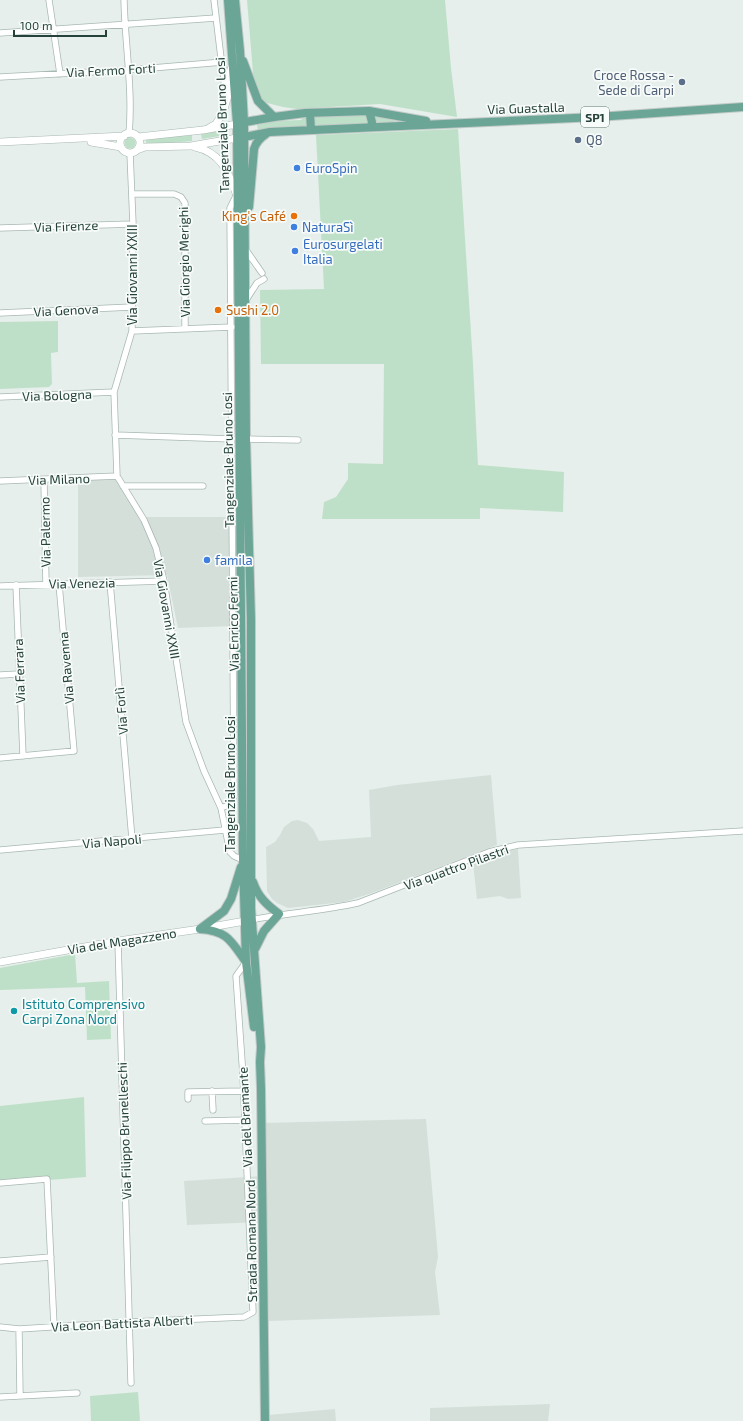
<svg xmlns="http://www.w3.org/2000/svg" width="743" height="1421" font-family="'Exo 2',sans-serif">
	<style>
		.built { fill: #d4dfda }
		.green { fill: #bfe0c8 }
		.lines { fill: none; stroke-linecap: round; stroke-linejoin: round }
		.minor-casing { stroke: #a8b8b2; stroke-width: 7 }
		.tertiary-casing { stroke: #a8b8b2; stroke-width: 8 }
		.primary-casing { stroke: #c2cac8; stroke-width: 10 }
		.minor { stroke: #fff; stroke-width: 5.5 }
		.tertiary { stroke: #fff; stroke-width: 7 }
		.primary { stroke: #6aa596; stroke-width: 8 }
		.service-dot { fill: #5c6f8a; stroke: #f7fbf9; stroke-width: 1.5 }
		.shop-dot { fill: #3f7fe0; stroke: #f7fbf9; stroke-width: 1.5 }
		.food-dot { fill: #e8710a; stroke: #f7fbf9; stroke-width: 1.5 }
		.culture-dot { fill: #0f9aa8; stroke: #f7fbf9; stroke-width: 1.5 }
		.labels { text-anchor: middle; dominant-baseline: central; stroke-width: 3.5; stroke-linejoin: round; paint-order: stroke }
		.shield { fill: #f7fbf9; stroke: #637a73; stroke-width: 1 }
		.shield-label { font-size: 12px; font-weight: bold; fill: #24423a }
		.street-label { font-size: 13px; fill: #24423a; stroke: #f7fbf9 }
		.service-label { font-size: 13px; fill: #4e5e75; stroke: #f7fbf9; text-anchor: end }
		.shop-label { font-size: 13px; fill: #366cbe; stroke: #f7fbf9; text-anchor: start }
		.food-label { font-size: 13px; fill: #c56008; stroke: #f7fbf9; text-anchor: end }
		.culture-label { font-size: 13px; fill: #0d838f; stroke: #f7fbf9; text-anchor: start }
	</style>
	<rect width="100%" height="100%" fill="#e6efeb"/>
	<!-- built -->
	<path class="built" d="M117,477L142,517H233V626L178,628L167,575L78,577V478Z
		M491,775L497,845L372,893L344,902L288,908L277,903L272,899L267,891L266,847L275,842L280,835L284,827L292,821L298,820L307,823L313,829L319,841L371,837L369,790L397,785Z
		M518,849L521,898L508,899L500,896L477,899L473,863L495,854Z
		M426,1119L438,1257L435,1272L440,1315L269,1321L265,1222L187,1225L184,1181L263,1176L262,1123Z
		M550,1404L548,1421H430V1408Z
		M335,1409L336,1421H269L268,1415Z"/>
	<!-- green -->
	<path class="green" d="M247,0H445L451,68L457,117L380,104L297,109L283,107L267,103L259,96L254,85Z
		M367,114L370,124L314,126V115Z
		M374,115L393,119L394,121L392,123L374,124Z
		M303,118H306L307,126L258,131L257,125L274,121L301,120Z
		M458,129L473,364L478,465L564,472L563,512L480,508V519H322L324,502L336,497L348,479V463L383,464L384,364H261L260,290L324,289L316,135Z
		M225,130L226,135L202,139L201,134Z
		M192,135V141L146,145V139Z
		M124.5 143a5.5 5.5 0 1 1 11 0a5.5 5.5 0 1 1-11 0Z
		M58,321V352L51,353L52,384L49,387L0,389V322Z
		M75,954L77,983L109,981L111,1039L87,1040L85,987L0,990V968Z
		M84,1097L86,1177L0,1184V1106Z
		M138,1392L140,1421H91L90,1396Z"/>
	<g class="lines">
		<!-- minor casing -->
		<g class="minor-casing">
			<path id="minor" d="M49,0L60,74
				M124,0C125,44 133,90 129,134
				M214,0L221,58L223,62L225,97
				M0,33L216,18
				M0,77L128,70L223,62
				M130,153L133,224L132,331L114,392L117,476L144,520L156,548L164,581L186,722L204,771L221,808L230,852L234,856L243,860
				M132,194H174L181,197L185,203V329
				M0,228L133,224
				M246,250L262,273
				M246,300L257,283L264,279
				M0,313L132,307
				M132,331L232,327
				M0,397L114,392
				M115,435L232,439
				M243,439L298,440
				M44,480L46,584
				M0,481L117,476
				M123,486H203
				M110,582L132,839
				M16,585L23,756
				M0,586L164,581
				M0,675L19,674
				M0,758L74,751L59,584
				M221,808C229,805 233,804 234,795L230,208L237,194
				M0,850L225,830
				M250,920C285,913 322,911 358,903L489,852L518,845L743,831
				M118,941L131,1383
				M212,1091L213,1110
				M188,1099V1092L244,1091
				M205,1121L245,1120
				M0,1183L47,1179L54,1326
				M0,1261L51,1257
				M0,1327L19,1329L130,1322L244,1317L253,1312L243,1076L236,976L246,962
				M19,1329L20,1395
				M0,1397L77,1393"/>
		</g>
		<!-- tertiary casing -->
		<g class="tertiary-casing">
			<path id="tertiary" d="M209,128L216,124L223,113L228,95V77L233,64
				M120 143a10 10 0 1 1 20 0a10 10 0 1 1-20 0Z
				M138,137L203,130L237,124
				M0,142L124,136
				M91,142L121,147
				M195,147C220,152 228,171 236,193
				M137,150L145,147L191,146L237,138
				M0,962L118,941L200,929L245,921"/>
		</g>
		<!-- primary casing -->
		<g class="primary-casing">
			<path id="primary" d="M228,0L237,124L243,860L246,962L254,1027
				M235,0L240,51L244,122L246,439L251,619V908L261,1047L260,1062L261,1089L265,1421
				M243,61L258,101L274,117
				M369,111L372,122L371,127
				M310,113L311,130
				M240,123L274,117L305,113L369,111L426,121
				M239,138L270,132L291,131L597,117L743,107
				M249,207L254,149C256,142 260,138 266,134
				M253,882C258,897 267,905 279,914L264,931L255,949
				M200,929L224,911L231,899L241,867
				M200,929C228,931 231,941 246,962"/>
		</g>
		<!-- minor -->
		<use href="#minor" class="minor"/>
		<!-- tertiary -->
		<use href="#tertiary" class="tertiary"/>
		<!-- primary -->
		<use href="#primary" class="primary"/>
	</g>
	<!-- markers -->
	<g class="service-dot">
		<circle cx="682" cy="82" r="4"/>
		<circle cx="578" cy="140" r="4"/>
	</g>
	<g class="shop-dot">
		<circle cx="297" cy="168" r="4"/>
		<circle cx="294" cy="227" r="4"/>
		<circle cx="295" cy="251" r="4"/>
		<circle cx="207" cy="560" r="4"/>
	</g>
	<g class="food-dot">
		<circle cx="294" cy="216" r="4"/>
		<circle cx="218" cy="310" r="4"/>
	</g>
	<circle class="culture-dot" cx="14" cy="1011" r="4"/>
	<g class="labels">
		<!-- shield labels -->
		<rect class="shield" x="581" y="107" width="28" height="20" rx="3"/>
		<g class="shield-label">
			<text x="595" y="117">SP1</text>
		</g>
		<!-- street labels -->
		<g class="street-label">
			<text transform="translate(111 70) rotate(-3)">Via Fermo Forti</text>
			<text transform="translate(526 108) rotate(-2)">Via Guastalla</text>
			<text transform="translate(222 125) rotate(-92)">Tangenziale Bruno Losi</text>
			<text transform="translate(66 226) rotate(-2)">Via Firenze</text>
			<text transform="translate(184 262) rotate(-91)">Via Giorgio Merighi</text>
			<text transform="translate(132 275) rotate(-90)">Via Giovanni XXIII</text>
			<text transform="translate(66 310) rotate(-3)">Via Genova</text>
			<text transform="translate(57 395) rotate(-2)">Via Bologna</text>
			<text transform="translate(228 460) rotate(-91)">Tangenziale Bruno Losi</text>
			<text transform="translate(59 479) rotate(-2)">Via Milano</text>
			<text transform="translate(45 532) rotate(-91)">Via Palermo</text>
			<text transform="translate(82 583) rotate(-1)">Via Venezia</text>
			<text transform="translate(167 609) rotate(80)">Via Giovanni XXIII</text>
			<text transform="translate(233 624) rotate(-91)">Via Enrico Fermi</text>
			<text transform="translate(66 668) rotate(-95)">Via Ravenna</text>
			<text transform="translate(19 671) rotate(-92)">Via Ferrara</text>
			<text transform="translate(121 711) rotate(-95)">Via Forlì</text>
			<text transform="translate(230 784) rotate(-90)">Tangenziale Bruno Losi</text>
			<text transform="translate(112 841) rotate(-5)">Via Napoli</text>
			<text transform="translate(456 867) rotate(-20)">Via quattro Pilastri</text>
			<text transform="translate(122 941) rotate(-9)">Via del Magazzeno</text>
			<text transform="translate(245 1117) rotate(-93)">Via del Bramante</text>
			<text transform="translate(124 1131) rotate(-92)">Via Filippo Brunelleschi</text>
			<text transform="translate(251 1241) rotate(-91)">Strada Romana Nord</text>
			<text transform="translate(122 1323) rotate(-3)">Via Leon Battista Alberti</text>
		</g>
		<!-- service labels -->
		<g class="service-label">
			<text x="674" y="75">Croce Rossa -<tspan x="674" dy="15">Sede di Carpi</tspan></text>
			<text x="586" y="140" text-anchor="start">Q8</text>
		</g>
		<!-- shop labels -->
		<g class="shop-label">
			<text x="305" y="168">EuroSpin</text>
			<text x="302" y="227">NaturaSì</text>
			<text x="303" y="244">Eurosurgelati<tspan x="303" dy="15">Italia</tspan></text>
			<text x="215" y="560">famila</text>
		</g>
		<!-- food labels -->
		<g class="food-label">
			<text x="286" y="216">King's Café</text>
			<text x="226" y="310" text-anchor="start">Sushi 2.0</text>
		</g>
		<!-- culture labels -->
		<g class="culture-label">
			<text x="22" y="1004">Istituto Comprensivo<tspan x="22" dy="15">Carpi Zona Nord</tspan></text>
		</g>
	</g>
	<!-- scale -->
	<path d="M14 30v6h92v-6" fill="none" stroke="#24423a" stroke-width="2"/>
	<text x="20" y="30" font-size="12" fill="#24423a" stroke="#f7fbf9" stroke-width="3" paint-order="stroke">100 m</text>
</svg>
